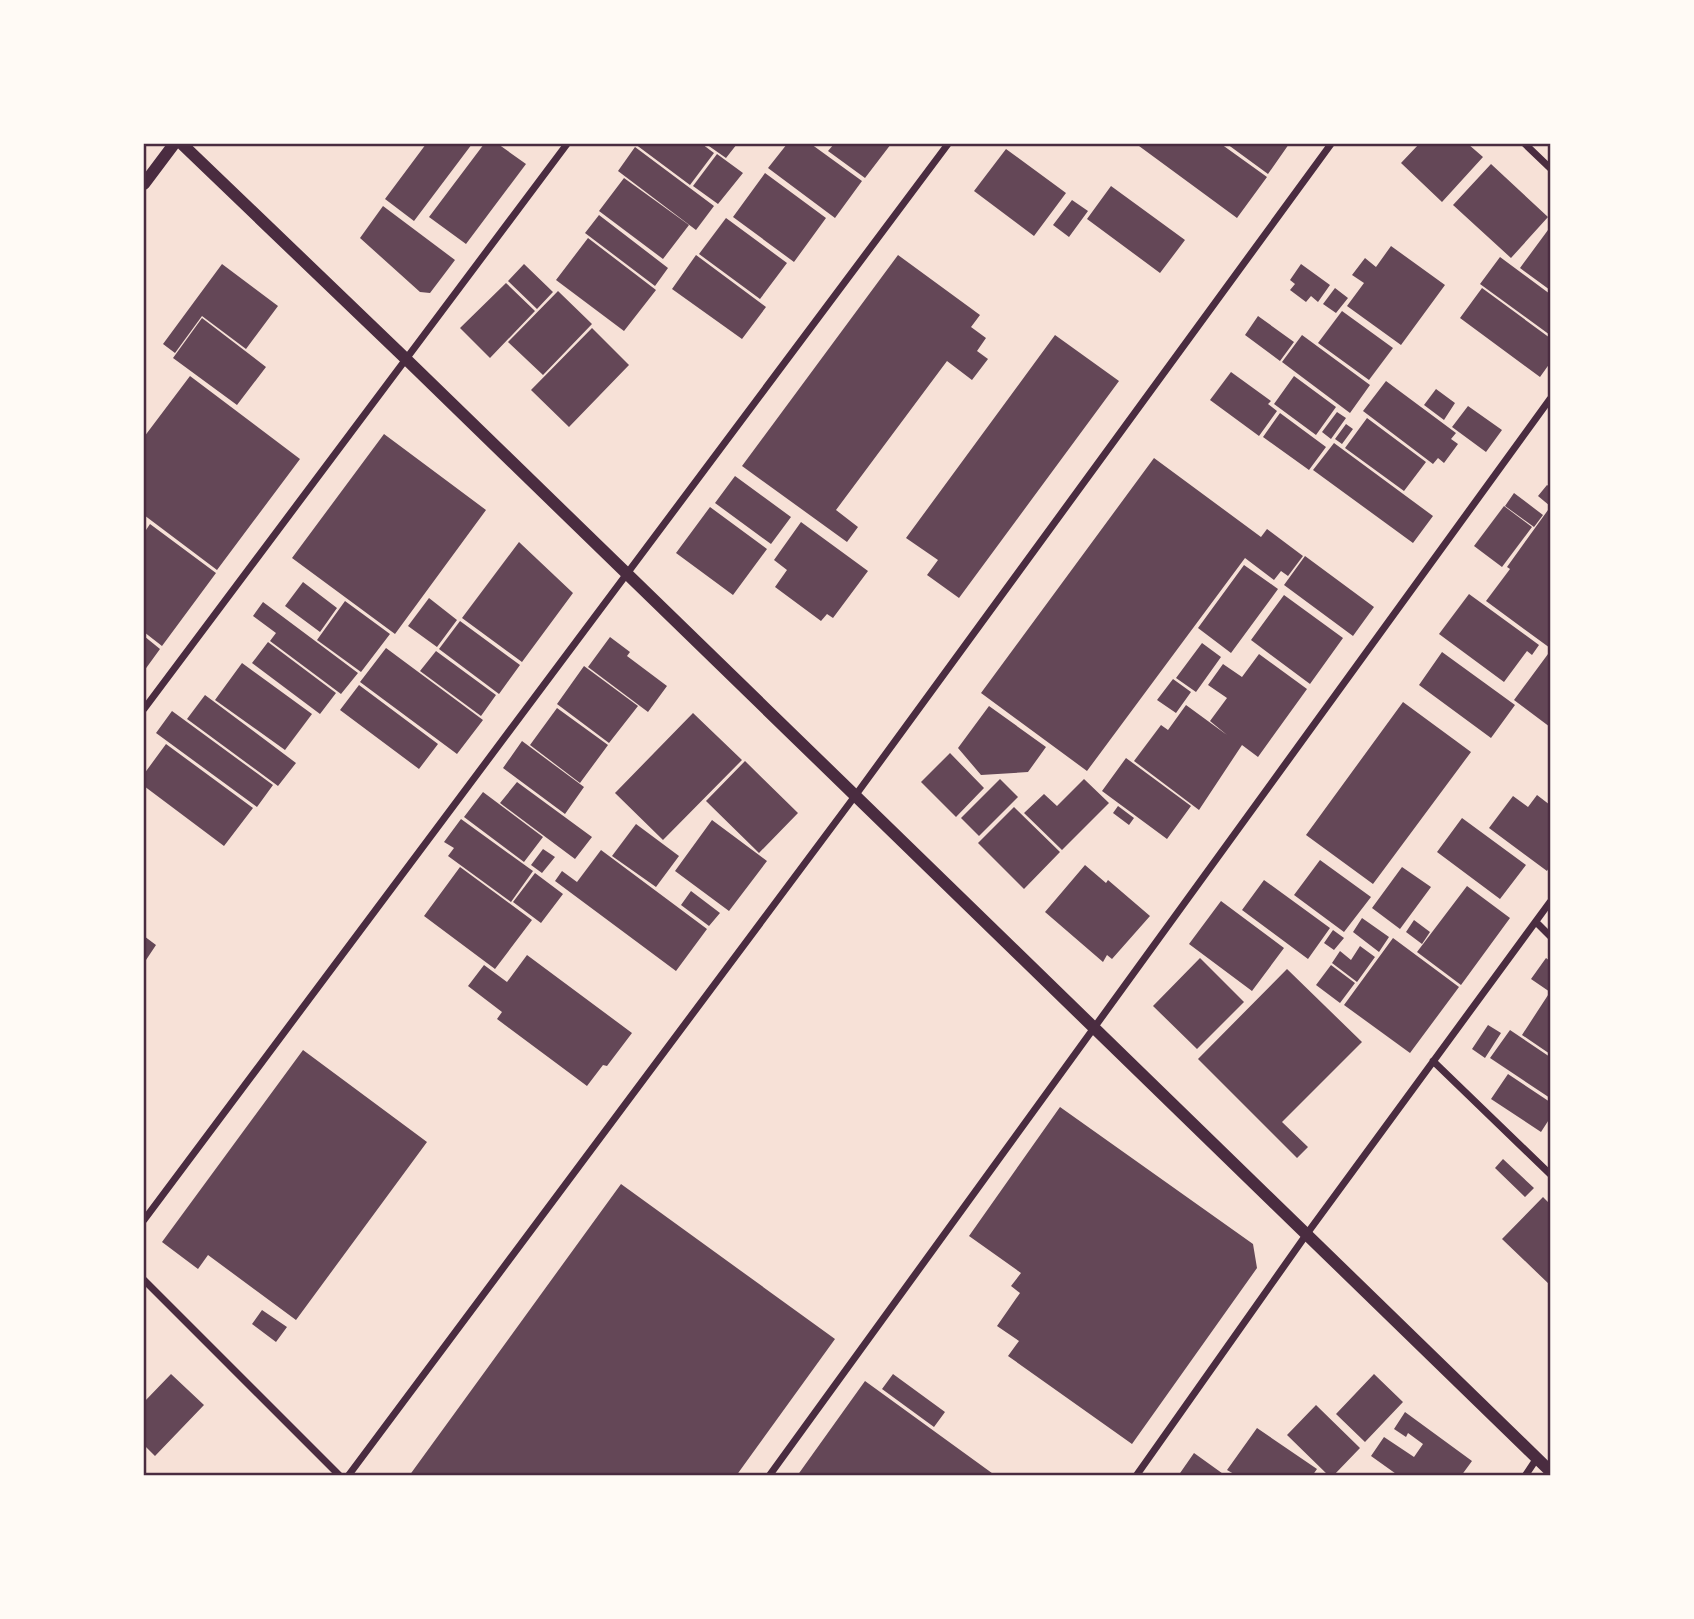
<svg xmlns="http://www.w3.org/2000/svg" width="1694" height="1619" font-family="'Sofia Sans Condensed',sans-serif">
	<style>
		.building { fill: #644757 }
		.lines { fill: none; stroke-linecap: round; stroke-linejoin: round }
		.minor { stroke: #4a2c40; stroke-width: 7 }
		.tertiary { stroke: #4a2c40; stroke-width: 12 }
		.neatline { fill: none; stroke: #4a2c40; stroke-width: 2.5 }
	</style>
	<rect width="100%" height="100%" fill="#f7e1d7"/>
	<!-- building -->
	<path class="building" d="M426,144H472L414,221L385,199Z
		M484,144H498L526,164L466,244L429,217Z
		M635,144H702L714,153L690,185Z
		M706,144H737L726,158Z
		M787,144H811L862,181L835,218L768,168Z
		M834,144H891L865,178L828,151Z
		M1140,144H1221L1267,177L1237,218L1139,146Z
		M1227,144H1289L1268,174Z
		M1419,144H1468L1483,157L1442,202L1401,163Z
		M635,147L714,206L696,230L618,171Z
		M1006,149L1066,193L1034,236L974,191Z
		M717,154L743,173L718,204L693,186Z
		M1491,164L1548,217L1511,258L1453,205Z
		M765,173L826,218L794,262L733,217Z
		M624,178L689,225L663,259L599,211Z
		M1111,186L1185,240L1160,273L1087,219Z
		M1072,200L1088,211L1069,237L1053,225Z
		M383,206L455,260L430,293L420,292L360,238Z
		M599,215L668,268L655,286L585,233Z
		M726,218L787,263L760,299L699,254Z
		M1548,230L1550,232V290L1520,268Z
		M588,238L656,290L624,331L556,280Z
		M1391,246L1445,285L1401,345L1347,306L1364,283L1352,275L1365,258L1376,267Z
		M696,255L766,307L742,339L672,289Z
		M898,255L980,315L971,327L986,338L977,351L988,359L972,380L947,361L836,510L858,527L847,542L742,466Z
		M1500,257L1550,294V335L1480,284Z
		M222,264L278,306L246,349L202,316L175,353L163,344Z
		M524,264L553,292L537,309L508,281Z
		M1301,264L1330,285L1318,302L1311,296L1306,302L1290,290L1295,284L1290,280Z
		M506,283L535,311L490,358L460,328Z
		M1335,288L1348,298L1336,313L1323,304Z
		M1482,288L1550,338V363L1540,377L1460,318Z
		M558,291L592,324L543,375L508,342Z
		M1342,311L1393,348L1369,380L1318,343Z
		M1258,316L1294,342L1280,361L1245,335Z
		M202,318L266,367L237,405L173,358Z
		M592,328L629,365L569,427L531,390Z
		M1055,335L1119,381L959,598L927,575L938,560L906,538Z
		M1302,335L1370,385L1350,413L1282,362Z
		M1231,372L1271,401L1268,404L1277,411L1259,436L1210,400Z
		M190,376L300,459L217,570L144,515V437Z
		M1294,376L1336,407L1316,435L1274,404Z
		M1386,381L1456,433L1451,439L1458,444L1444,463L1438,458L1433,464L1363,411Z
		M1436,389L1455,403L1444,420L1424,405Z
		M1468,406L1502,430L1486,452L1452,427Z
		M1337,412L1346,418L1331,439L1322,432Z
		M1280,413L1326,447L1309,470L1263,437Z
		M1367,418L1426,462L1404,491L1345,448Z
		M1346,424L1353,429L1342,444L1335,439Z
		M384,434L486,510L395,634L292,558Z
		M1334,443L1433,516L1413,543L1313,470Z
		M1154,458L1261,537L1267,529L1303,556L1288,576L1281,571L1274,580L1245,558L1087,771L981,693Z
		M735,476L791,517L771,544L715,503Z
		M1547,485L1550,487V506L1538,496Z
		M1514,493L1543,515L1534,527L1505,506Z
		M1504,506L1532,527L1502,567L1474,546Z
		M710,507L767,549L733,595L676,553Z
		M1548,510L1550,512V648L1486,601L1510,569L1507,567Z
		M801,522L868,571L833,618L827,614L821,621L775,587L787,570L774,560Z
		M150,524L216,573L162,646L144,632V533Z
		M519,542L573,593L522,662L462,618Z
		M1305,556L1374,607L1353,636L1284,585Z
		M1244,565L1278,589L1231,653L1198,628Z
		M303,582L337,608L320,632L285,606Z
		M1469,594L1539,645L1532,655L1527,651L1504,682L1439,634Z
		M1284,595L1343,638L1310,684L1251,640Z
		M429,598L457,620L437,647L408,626Z
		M345,601L390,634L361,672L317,640Z
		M263,602L358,673L341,694L270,641L276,633L253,616Z
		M460,621L520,665L499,694L439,649Z
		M144,636L160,649L144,671Z
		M610,637L630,652L627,656L667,686L648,712L588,667Z
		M268,642L336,693L320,714L252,663Z
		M1202,643L1221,657L1196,692L1176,678Z
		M386,648L483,720L457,754L360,682Z
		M436,651L496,695L481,716L420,671Z
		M1442,652L1515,705L1491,738L1419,685Z
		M1259,654L1307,689L1258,757L1242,745L1199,810L1134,761L1161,725L1168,730L1186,705L1227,735L1210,721L1227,698L1208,685L1223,664L1242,677Z
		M1548,654L1550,656V727L1514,700Z
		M242,663L312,714L285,750L215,700Z
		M584,666L638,706L609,743L557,704Z
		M1173,679L1191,692L1176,713L1157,700Z
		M359,685L438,744L419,769L340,710Z
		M205,695L296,763L278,786L187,719Z
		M1403,702L1471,752L1373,884L1306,835Z
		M989,706L1046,747L1028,772L981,775L958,748Z
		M557,708L608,745L580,783L530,745Z
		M172,711L273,785L257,807L156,733Z
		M693,713L742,760L663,840L615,793Z
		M522,741L584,787L565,814L503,768Z
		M166,744L253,808L224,846L144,786V774Z
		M950,753L984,788L956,817L921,782Z
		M1126,758L1191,806L1167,839L1102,791Z
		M745,761L798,813L759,853L706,801Z
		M1000,779L1018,797L979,836L961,818Z
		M1084,779L1109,803L1062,850L1024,813L1044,794L1057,806Z
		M517,782L592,837L575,859L500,803Z
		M483,792L543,837L524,862L464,817Z
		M1537,795L1550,805V866L1547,871L1489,828L1513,796L1528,807Z
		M1118,806L1134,818L1129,825L1113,813Z
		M1014,807L1060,852L1024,889L978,843Z
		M1462,818L1526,865L1500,899L1437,852Z
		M461,819L533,871L511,902L448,856L454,848L444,842Z
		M712,820L767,861L729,911L675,871Z
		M636,824L679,856L656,887L612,856Z
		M543,849L555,857L542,873L531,865Z
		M601,850L707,929L676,971L555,881L562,871L577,882Z
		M1320,860L1371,897L1344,932L1294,895Z
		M1085,865L1106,883L1108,880L1150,916L1112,959L1107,955L1103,962L1045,912Z
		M460,867L532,920L495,969L424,916Z
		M1402,867L1431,887L1400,929L1372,908Z
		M535,873L563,894L541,923L513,902Z
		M1264,880L1330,928L1308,959L1242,910Z
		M1467,886L1510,918L1461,985L1417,952Z
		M691,891L720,913L709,926L681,905Z
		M1221,901L1284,948L1252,991L1189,944Z
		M1362,918L1389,937L1379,952L1353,932Z
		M1414,920L1430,932L1422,944L1406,932Z
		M1333,930L1344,938L1334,950L1324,943Z
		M144,936L156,945L144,963Z
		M1393,938L1459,987L1410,1053L1344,1005Z
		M1360,946L1375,957L1357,982L1332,963L1340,951L1351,960Z
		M527,955L632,1033L607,1066L603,1065L587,1086L497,1019L502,1012L468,986L484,965L507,982Z
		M1200,958L1244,1002L1197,1049L1153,1006Z
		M1546,958L1550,961V1054L1522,1035L1550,992L1531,979Z
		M1331,965L1355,983L1340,1003L1316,985Z
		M1287,969L1362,1042L1282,1122L1308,1147L1297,1158L1198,1059Z
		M1488,1025L1501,1033L1485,1058L1472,1049Z
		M1510,1030L1550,1057V1098L1490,1058Z
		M303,1050L427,1142L296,1320L208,1255L198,1269L162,1242Z
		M1508,1074L1550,1102V1118L1541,1132L1491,1099Z
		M1060,1107L1253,1244L1257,1268L1132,1444L1008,1356L1019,1341L997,1326L1020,1293L1011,1286L1021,1273L969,1236Z
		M1503,1159L1534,1188L1525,1197L1495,1168Z
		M621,1184L835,1339L736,1476H409Z
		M1543,1197L1550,1204V1285L1502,1239Z
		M262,1310L287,1327L276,1342L252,1324Z
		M171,1374L204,1405L155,1456L144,1445V1402Z
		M893,1374L945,1412L934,1427L882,1389Z
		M1374,1374L1403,1402L1365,1442L1336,1414Z
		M865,1381L996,1476H797Z
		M1316,1405L1360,1448L1333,1476H1329L1287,1435Z
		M1405,1412L1472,1461L1461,1476H1399L1371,1456L1384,1437L1414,1457L1423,1444L1408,1433L1406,1437L1394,1429Z
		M1257,1428L1317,1469L1312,1476H1233L1234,1474L1227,1470Z
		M1194,1453L1226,1476H1178Z"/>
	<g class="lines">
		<!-- minor -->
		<path class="minor" d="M1525,144L1550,168
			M144,709L567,144
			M1536,922L1550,936
			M1433,1061L1550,1174
			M144,1220L948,144
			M144,1280L340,1476
			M348,1476L855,796L1331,144
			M769,1476L1550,399
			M1136,1476L1306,1235L1550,902
			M1525,1476L1537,1458"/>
		<!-- tertiary -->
		<path class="tertiary" d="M182,144L406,359L1550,1471
			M144,184L174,144"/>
	</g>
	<!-- border -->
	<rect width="1694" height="1619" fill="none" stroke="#fffaf5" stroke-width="290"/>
	<rect x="145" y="145" width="1404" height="1329" class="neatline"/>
</svg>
